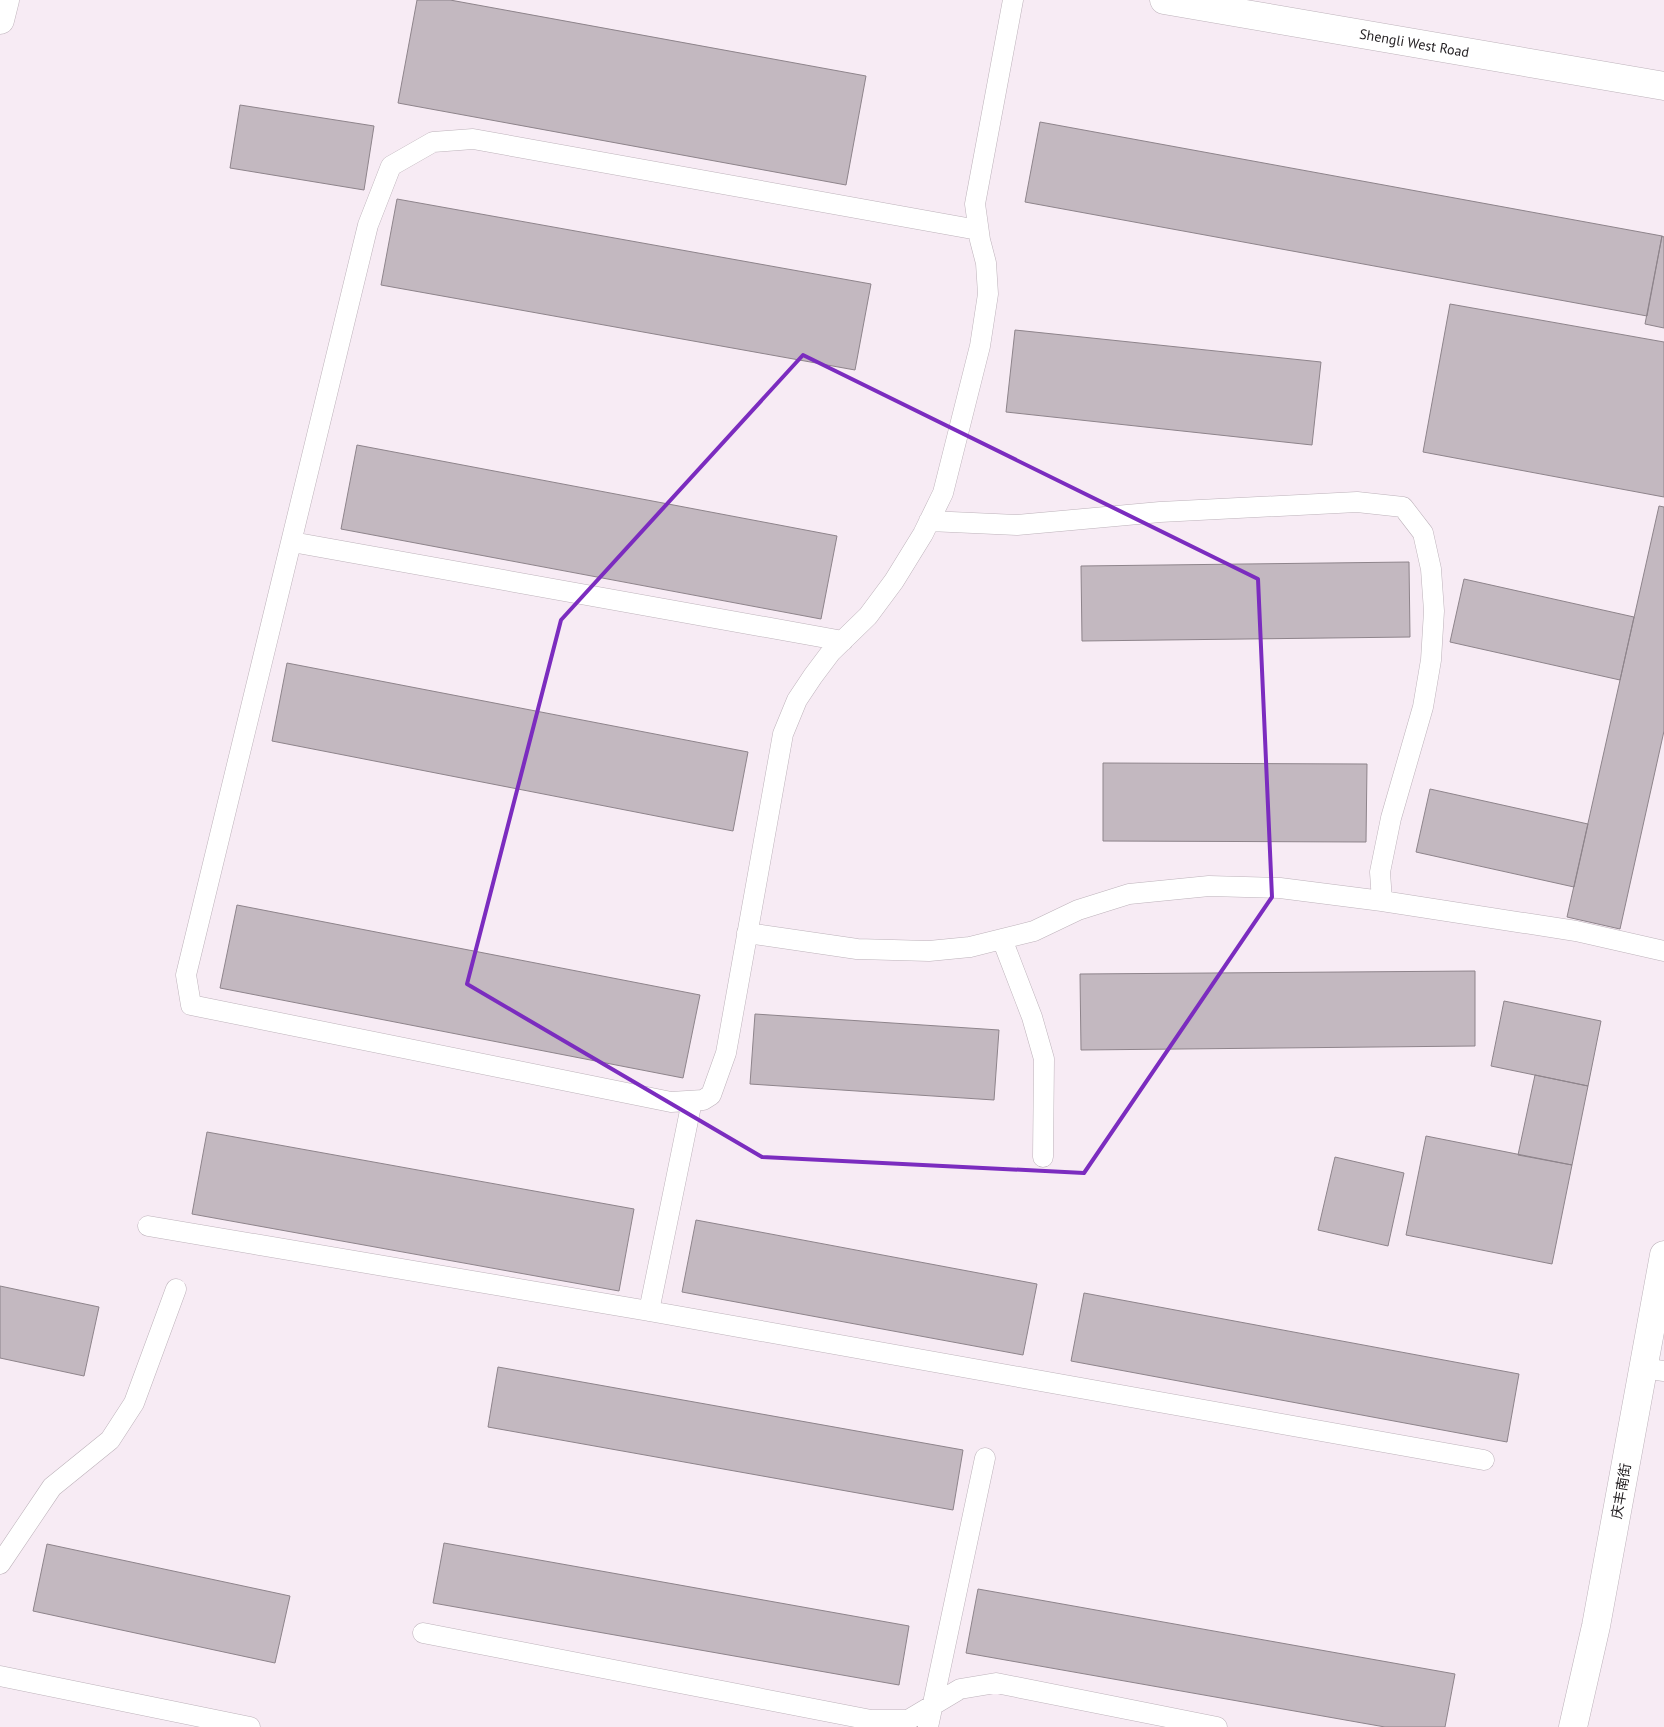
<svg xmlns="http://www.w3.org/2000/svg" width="1664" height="1727" font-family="'PT Sans','Noto Sans SC',sans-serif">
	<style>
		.building { fill: #c3b8c0; stroke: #8e848b }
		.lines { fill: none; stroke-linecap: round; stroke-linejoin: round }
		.lane-casing { stroke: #bdb2ba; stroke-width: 21 }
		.street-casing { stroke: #bdb2ba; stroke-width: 29 }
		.secondary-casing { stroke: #bdb2ba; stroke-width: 29 }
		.lane { stroke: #fff; stroke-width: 20 }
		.street { stroke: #fff; stroke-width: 28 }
		.secondary { stroke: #fff; stroke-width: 28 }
		.marked { fill: none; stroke: #7b2cbf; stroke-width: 4; stroke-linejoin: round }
		.labels { text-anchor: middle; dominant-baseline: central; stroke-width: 4.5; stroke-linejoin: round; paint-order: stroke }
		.street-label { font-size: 14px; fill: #262225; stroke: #fff }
	</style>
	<rect width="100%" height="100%" fill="#f7ebf4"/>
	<!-- building -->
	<path class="building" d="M417,0H450L866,76L846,185L398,103Z
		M240,105L374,126L364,190L230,168Z
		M1040,122L1662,236L1647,316L1025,202Z
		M397,199L871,284L855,370L381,285Z
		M1662,236L1664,237V328L1645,324Z
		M1450,304L1664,342V497L1423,452Z
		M1015,330L1321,362L1312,445L1006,412Z
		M357,445L837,536L821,619L341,529Z
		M1659,506L1664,507V731L1620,929L1567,917Z
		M1409,562L1410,637L1082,641L1081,566Z
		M1464,579L1634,617L1620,680L1450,642Z
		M287,663L748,752L733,831L272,741Z
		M1103,763L1367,764L1366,842L1103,841Z
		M1430,789L1588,824L1574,887L1416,852Z
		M237,905L700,995L683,1078L220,988Z
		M1475,971V1046L1081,1050L1080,974Z
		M1504,1001L1601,1021L1588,1086L1491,1066Z
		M755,1014L999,1030L994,1100L750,1084Z
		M1535,1075L1588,1086L1572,1165L1518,1155Z
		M207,1132L634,1209L619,1291L192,1214Z
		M1426,1136L1572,1165L1552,1264L1406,1235Z
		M1335,1157L1404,1173L1388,1246L1318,1230Z
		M696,1220L1037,1284L1023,1355L682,1292Z
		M0,1286L99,1307L84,1376L0,1358Z
		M1084,1293L1519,1374L1507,1442L1071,1361Z
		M498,1367L963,1450L953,1510L488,1427Z
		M444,1543L909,1626L899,1685L433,1603Z
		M47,1544L290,1596L275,1663L33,1611Z
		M978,1589L1455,1674L1445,1727H1385L966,1653Z"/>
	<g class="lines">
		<!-- lane casing -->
		<g class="lane-casing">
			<path id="lane" d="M978,230L473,139L433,142L391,166L368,225L186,975L191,1005L671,1102L703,1100L711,1095L726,1053L783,734L797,700L813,676L831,652L868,616L894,581L923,534L943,493L980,346L988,294L986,263L980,240L975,204L1013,0
				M929,521L1017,525L1160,512L1357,502L1403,507L1423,533L1431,569L1434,611L1431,660L1423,707L1391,818L1380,872L1382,901
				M292,542L843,641
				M747,933L857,949L929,951L970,947L1034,931L1078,910L1129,894L1209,886L1280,888L1382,901L1576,931L1664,951
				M1002,939L1032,1017L1044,1059L1043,1157
				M148,1226L649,1311L1484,1460
				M649,1311L692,1101
				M1643,1368L1664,1371
				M0,1564L52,1487L110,1440L134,1403L176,1289
				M423,1633L871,1720H908L960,1689L996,1683L1217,1727
				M0,1676L250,1727
				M928,1727L985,1458"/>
		</g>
		<!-- street casing -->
		<g class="street-casing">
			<path id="street" d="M0,20L5,0"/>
		</g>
		<!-- secondary casing -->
		<g class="secondary-casing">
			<g id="secondary">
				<path id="s1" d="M1164,0L1664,86"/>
				<path d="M1573,1727L1596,1626L1664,1255"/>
			</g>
		</g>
		<!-- lane -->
		<use href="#lane" class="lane"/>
		<!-- street -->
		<use href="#street" class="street"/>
		<!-- secondary -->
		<use href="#secondary" class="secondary"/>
	</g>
	<!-- marked area -->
	<path class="marked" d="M803,355L1258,579L1272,897L1084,1173L762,1157L467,984L561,620Z"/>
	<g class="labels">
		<!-- street labels -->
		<g class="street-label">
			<text stroke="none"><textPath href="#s1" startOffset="254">Shengli West Road</textPath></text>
			<text transform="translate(1621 1491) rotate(-80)">庆丰南街</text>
		</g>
	</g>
</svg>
